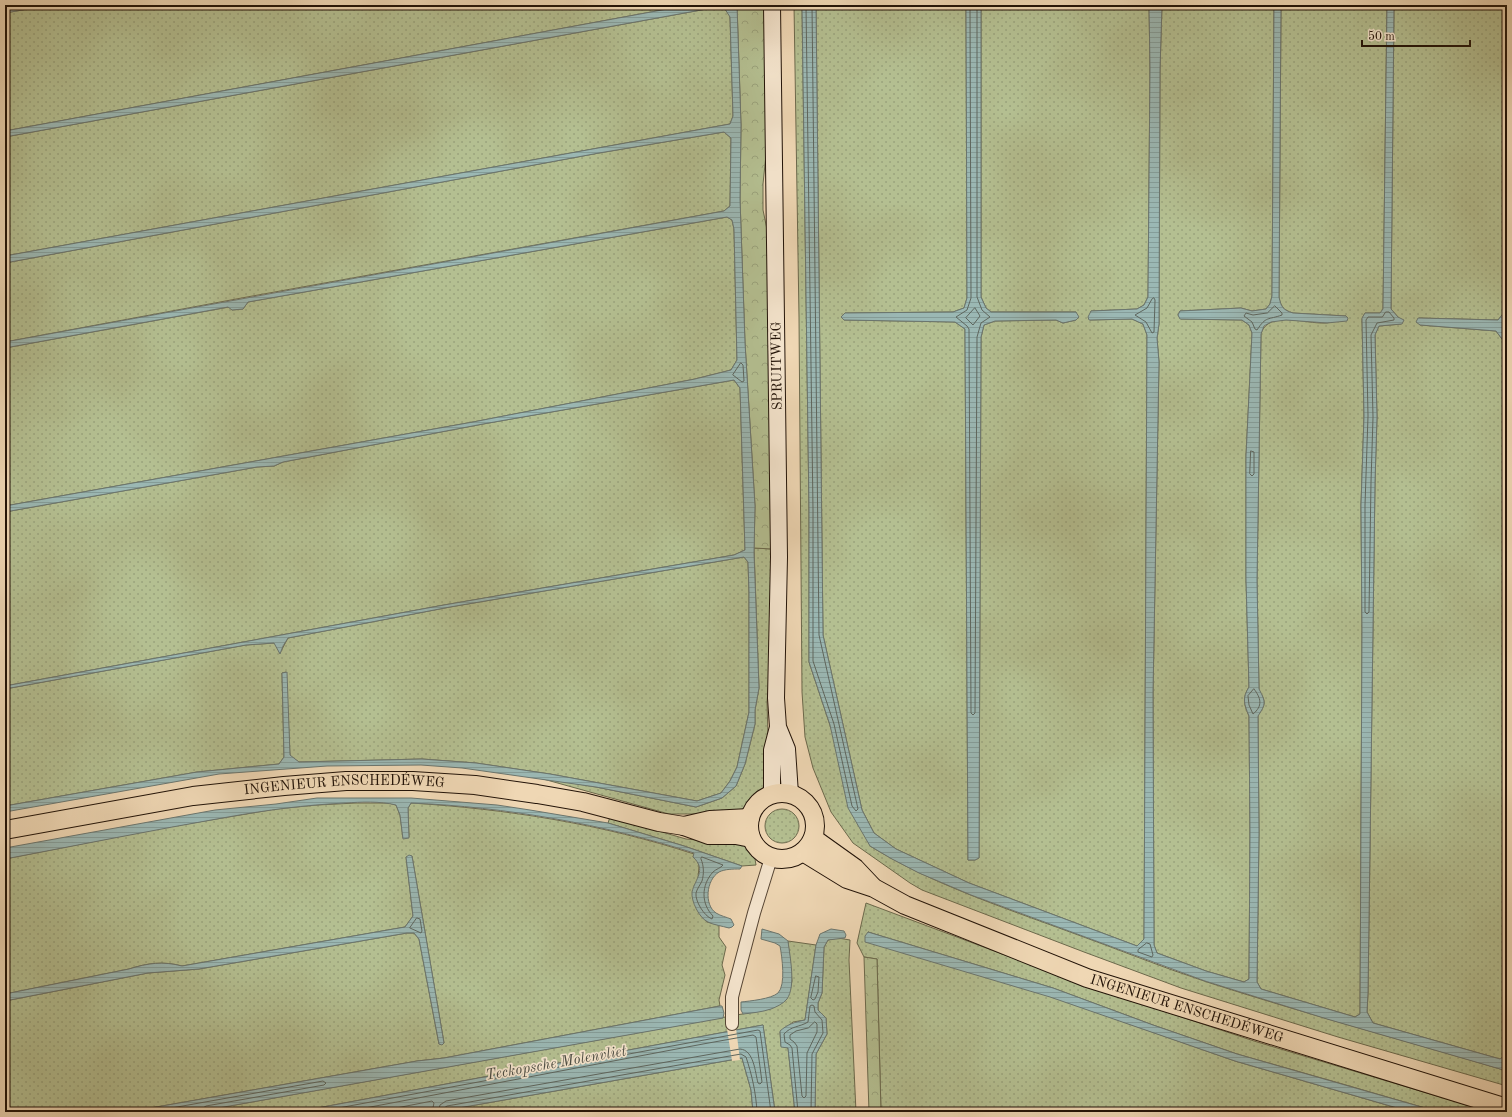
<svg xmlns="http://www.w3.org/2000/svg" width="1512" height="1117" font-family="'Old Standard TT',serif">
	<style>
		.grass { fill: url(#grass-dots); stroke: #6b694c }
		.forest { fill: url(#forest-crowns); stroke: #6b694c }
		.water { fill: url(#water-rules); stroke: #6b766f }
		.pier { fill: #efd7b4 }
		.lines { fill: none; stroke-linecap: round; stroke-linejoin: round }
		.shore { stroke: #5e665e; stroke-width: 1 }
		.street-casing { stroke: #543; stroke-width: 14 }
		.secondary-casing { stroke: #221308; stroke-width: 18 }
		.primary-casing { stroke: #221308; stroke-width: 20 }
		.street { stroke: #f5e5ce; stroke-width: 12 }
		.secondary { stroke: #f5e5ce; stroke-width: 16 }
		.primary { stroke: #efd7b4; stroke-width: 18 }
		.labels { text-anchor: middle; dominant-baseline: central; stroke-width: 3.5; stroke-linejoin: round; paint-order: stroke }
		.street-label { font-size: 14px; fill: #221308; stroke: #f5e5ce }
		.water-label { font-size: 15px; font-style: italic; fill: #4c4d44; stroke: #f5e5ce }
	</style>
	<defs>
		<pattern id="grass-dots" width="8" height="8" patternUnits="userSpaceOnUse"><rect width="8" height="8" fill="#b4bf91"/><path d="M2 2h.1M6 6h.1" fill="none" stroke="#9aa37c" stroke-width="1.8" stroke-linecap="round"/></pattern>
		<pattern id="forest-crowns" width="20" height="18" patternUnits="userSpaceOnUse"><rect width="20" height="18" fill="#b4bf91"/><path d="M2 6a3 3 0 1 1 6 0M12 15a3 3 0 1 1 6 0" fill="none" stroke="#9aa37c"/></pattern>
		<pattern id="water-rules" width="6" height="5" patternUnits="userSpaceOnUse"><rect width="6" height="5" fill="#9bb8b4"/><path d="M0 2.5h6" fill="none" stroke="#859d99"/></pattern>
	</defs>
	<rect width="100%" height="100%" fill="#efd7b4"/>
	<filter id="stains"><feTurbulence type="fractalNoise" baseFrequency=".005" numOctaves="4"/><feColorMatrix values="0 0 0 0 .2 0 0 0 0 .09 0 0 0 0 .02 0 0 0 .5 -.17"/></filter>
	<radialGradient id="worn" r=".72"><stop offset=".6" stop-color="#630" stop-opacity="0"/><stop offset="1" stop-color="#630" stop-opacity=".3"/></radialGradient>
	<!-- grass -->
	<path class="grass" d="M51,5H689L5,131V13Z
		M794,5H802L809,510V662L870,846C932,884 1002,907 1070,932C1115,948 1161,967 1207,982C1306,1014 1407,1041 1507,1071V1086L1338,1037L1181,988L1084,952L922,890L910,883L853,843L831,812L813,768L805,737L802,692L799,317Z
		M816,5H966L967,298L964,308L953,312L845,313L841,317L844,320L955,322L965,329L968,860H975L979,858L981,337L984,325L995,321L1056,320L1063,323L1076,320V312H991L986,308L981,297V5H1149L1150,68L1148,297L1144,305L1137,309L1091,311L1090,320L1132,319L1143,324L1147,335L1144,939L1137,946L969,883L896,849L874,833L862,810L823,635Z
		M1162,5H1274L1272,296L1270,304L1266,309L1252,311L1241,308L1180,311L1178,315L1181,319L1242,320L1249,325L1252,333L1246,456V579L1249,687C1242,698 1244,705 1249,716L1250,834L1249,979L1244,982L1206,971L1157,953L1154,945L1153,693L1159,362L1157,338L1159,324L1160,69Z
		M1281,5H1387L1383,309L1381,313H1365L1362,319L1364,416L1361,505L1362,630L1360,1014L1355,1017L1261,989L1257,982L1259,833L1258,715C1266,704 1266,702 1259,690L1257,580L1261,333C1270,310 1305,324 1325,323C1332,323 1339,318 1346,316L1293,313C1283,310 1281,307 1279,297Z
		M1394,5H1507L1506,310L1498,320L1419,318L1420,325L1496,331L1505,343L1507,451V1029L1506,1055L1500,1059L1373,1023L1367,1012L1368,993L1375,482L1377,417L1375,334L1379,326L1401,324L1398,317L1391,309Z
		M723,6L730,16L733,116L730,124L5,256V137Z
		M724,132L731,138L730,206L724,211L247,297L5,342V263L599,153Z
		M727,217L732,220L734,229L737,360L731,370L695,379L473,422L5,506V348L229,307L232,310L243,309L248,302Z
		M734,380L740,388L745,550L734,555L444,605L5,686V512L257,467L274,466L283,462L483,424Z
		M754,548L772,549L771,660L767,702L768,737L766,784L758,796L744,809L737,813L706,814H669L536,777L596,787L696,807L722,798L736,786L745,764L755,724V710L759,688Z
		M744,557L748,562L749,592V712L737,767L730,781L721,793L697,801L550,774L476,763L422,759L299,762L290,756L286,672L282,673L284,757L279,764L197,772L5,806V689L246,645L275,643L280,653L288,638L450,607Z
		M356,803H389L396,805L400,815L403,838L409,837L408,808L411,803C507,809 602,824 694,854L693,857L698,862L699,866L698,879L702,917L707,922L719,925V937L726,947L722,965L725,975L719,1000L720,1006L444,1058L417,1061L128,1112H5V1001L148,973L199,969L407,933H414L419,939L439,1044L444,1043L412,856L406,857L413,916L405,927L182,966C163,961 148,963 129,969L5,994V859L157,829L276,809L317,805Z
		M765 826a17 17 0 1 1 34 0a17 17 0 1 1-34 0Z
		M610,817L686,839L743,844L751,852L755,859L756,865L742,866L684,846L608,823Z
		M866,903L1085,985L1254,1041L1490,1112H1439L1339,1083L1237,1054L1153,1025L1053,988L868,932L1235,1061L1411,1112H881L877,959L864,957L857,943Z
		M838,938L850,940L849,960L856,1112H815L816,1054L827,1034L826,1018L818,1010V1003L822,993L824,947L828,940Z
		M788,941L816,945L805,1020L793,1022L780,1032L781,1046L788,1048L795,1112H775L763,1025L296,1112H196L770,1009L790,991L792,981Z
		M742,1058L751,1090L753,1112H436Z"/>
	<!-- forest -->
	<path class="forest" d="M737,5H765L768,135L763,184V210L770,244L772,549L754,548L755,506L745,343L740,199L741,125Z
		M864,957L877,959L881,1112H869Z"/>
	<!-- water -->
	<path class="water" d="M15,5H51L5,13V7Z
		M689,5H737L741,125L740,199L745,343L755,506L754,553L759,688L755,710V724L745,764L736,786L722,798L696,807L596,787L462,768L421,765L327,766L219,774L5,812V806L197,772L279,764L284,757L282,673L287,672L290,755L299,762L422,759L476,763L550,774L697,801L721,793L730,781L737,767L749,712V592L748,562L744,557L450,607L288,638L283,646L280,654L274,643L246,645L5,689V686L444,605L734,555L745,550L740,388L734,380L483,424L283,462L274,466L257,467L5,512V506L473,422L695,379L731,370L737,360L734,229L732,220L727,217L248,302L243,309L232,310L228,307L5,348V342L724,211L730,206L731,138L724,132L599,153L5,263V256L730,124L733,116L730,17L723,6L5,137V131Z
		M802,5H816L823,635L862,810L874,833L896,849L969,883L1137,946L1144,939L1147,335L1143,324L1132,319L1089,320L1088,317L1091,311L1137,309L1144,305L1148,297L1150,68L1149,5H1162L1160,69L1159,324L1157,338L1159,362L1153,693L1154,945L1157,953L1206,971L1244,982L1249,979L1250,834L1249,716C1244,704 1242,698 1249,687L1246,579V456L1252,333L1249,325L1242,320L1180,319L1178,315L1180,311L1241,308L1252,311L1266,309L1270,304L1272,296L1274,5H1281L1279,297C1281,307 1283,310 1293,313L1346,316L1348,318L1347,321L1327,323L1286,320L1271,322L1264,326L1261,334L1257,580L1259,689C1266,702 1266,704 1258,716L1259,833L1257,982L1261,989L1355,1017L1360,1014L1362,630L1361,505L1364,416L1362,318L1365,313H1380L1383,309L1387,5H1394L1391,309L1398,317L1404,320L1402,324L1379,326L1375,335L1377,417L1375,482L1368,993L1367,1012L1373,1023L1500,1059L1506,1055L1507,1017V1071L1327,1019L1205,981L971,895L919,873L892,859L870,846L848,808L830,725L809,662V510Z
		M966,5H981V297L986,308L991,312H1076L1079,317L1076,320L1063,323L1056,320L995,321L984,325L981,337L979,858L975,860H968L965,329L955,322L844,320L841,317L845,313L953,312L964,308L967,298Z
		M1507,111V451L1505,343L1496,331L1420,325L1416,322L1418,318L1498,320L1506,310Z
		M317,798H411L497,805L530,810L608,823L684,846L742,866L740,869C733,869 725,869 719,872C706,880 704,905 716,913C721,916 726,917 731,919L734,925L732,927L729,928C722,926 714,925 708,922C699,918 691,901 692,892C695,879 707,870 693,857L694,853C603,824 506,807 411,803L408,808L409,838L403,839L400,815L396,805C380,801 361,802 345,803C305,805 267,810 228,817C153,830 79,845 5,859V848L215,810L276,804Z
		M409,855L412,856L444,1043L442,1045L439,1044L419,939L414,933H407L199,969L148,973L5,1001V994L129,969C148,963 163,961 182,966L405,927L413,916L406,857Z
		M762,929L779,934L788,941C790,957 796,986 787,999C783,1004 776,1007 771,1009C762,1012 752,1013 743,1014L741,1010V1002C750,1001 771,999 778,993C786,985 782,957 780,946L775,943L761,939Z
		M831,929L844,931L846,935L845,938L828,940L824,947L822,993L818,1003V1010L826,1018L827,1034L816,1054L815,1112H795L788,1048L781,1047L780,1031C788,1024 795,1022 805,1020L816,945L820,934Z
		M868,932L1053,988L1153,1025L1237,1054L1439,1112H1411L1235,1061L1050,997L865,942V936Z
		M720,1006H722L724,1013L723,1018L196,1112H128L417,1061L444,1058Z
		M763,1025L775,1112H753L751,1090L742,1058L436,1112H296Z"/>
	<!-- pier -->
	<path class="pier" d="M736,1028L740,1060L732,1061L727,1029Z"/>
	<g class="lines">
		<!-- shore -->
		<path class="shore" d="M806,5L813,510V661L834,724L852,806L856,811L858,809L819,635L812,5
			M970,5L971,298L967,310L956,317L967,326L969,329L971,713L973,715L975,713L977,337L981,323L990,317L982,310L977,297V5
			M1154,298L1155,300L1154,332L1152,333L1146,322L1135,315L1147,308L1152,299Z
			M1275,306L1282,313V315C1268,320 1266,316 1257,330L1255,329L1252,322L1244,316L1246,313L1253,315L1267,313Z
			M975,308L980,316L973,325L966,318Z
			M1386,312H1389L1394,318V320L1377,323L1371,335L1373,417L1371,482L1369,612L1367,614L1365,612V505L1368,416L1366,320L1368,317H1382Z
			M741,363L743,365L744,381L742,382L733,375Z
			M1251,451L1254,452V474L1252,476L1250,474Z
			M1254,689C1261,698 1263,706 1253,714L1249,705L1248,696Z
			M702,857L723,865C721,868 716,869 713,872C701,885 701,904 713,916L712,919C704,916 695,901 696,893C697,889 700,885 702,881C704,874 704,866 701,859Z
			M417,918L420,919L422,931L421,933L410,928Z
			M1147,943L1150,944L1153,955L1152,957L1138,952V950Z
			M816,976L819,977L818,992L815,999L813,1000L811,998Z
			M815,1022L817,1024V1032L807,1053L806,1096L804,1098L802,1096L797,1046L794,1042L790,1039V1035L796,1031L808,1028Z
			M149,1112L323,1081L326,1083L324,1085L206,1106L203,1108V1112
			M317,1112L758,1030L760,1031L771,1112
			M344,1112L703,1044L753,1035L756,1037L762,1082L760,1084L758,1083C755,1072 754,1050 740,1049L446,1101L440,1105L438,1112
			M376,1112L432,1101L434,1103L432,1112
			M443,1112L444,1108L447,1106L741,1054L746,1057C752,1075 756,1093 757,1112
			M798,1112L792,1048L790,1045L785,1042L784,1034C791,1026 800,1027 808,1022L810,1006L812,1005L814,1006L815,1012L822,1020L823,1033L812,1054L811,1112"/>
		<!-- street casing -->
		<g class="street-casing">
			<path id="street" d="M732,1024V997L734,989L754,913L771,858"/>
		</g>
		<!-- secondary casing -->
		<g class="secondary-casing">
			<path id="secondary" d="M778,727L787,749L790,794
				M772,795V750L778,727L776,698L779,557L772,5"/>
		</g>
		<!-- primary casing -->
		<g class="primary-casing">
			<g id="primary">
				<circle cx="782" cy="826" r="33"/>
				<path d="M684,826L710,820L750,818"/>
				<path id="s1" d="M5,830L193,796L284,786L346,781H413L475,785L537,794L583,802L659,822L684,826L709,835H736L751,838"/>
				<path d="M813,838L855,868L872,886"/>
				<path id="s2" d="M803,852L847,879L874,888L905,905L1087,978L1507,1108"/>
			</g>
		</g>
		<!-- street -->
		<use href="#street" class="street"/>
		<!-- secondary -->
		<use href="#secondary" class="secondary"/>
		<!-- primary -->
		<use href="#primary" class="primary"/>
	</g>
	<g class="labels">
		<!-- street labels -->
		<g class="street-label">
			<text transform="translate(777 366) rotate(-91)">SPRUITWEG</text>
			<text stroke="none"><textPath href="#s1" startOffset="343">INGENIEUR ENSCHEDÉWEG</textPath></text>
			<text stroke="none"><textPath href="#s2" startOffset="416">INGENIEUR ENSCHEDÉWEG</textPath></text>
		</g>
		<!-- water labels -->
		<g class="water-label">
			<text transform="translate(556 1064) rotate(-10)">Teckopsche Molenvliet</text>
		</g>
	</g>
	<!-- margin -->
	<rect width="1512" height="1117" fill="none" stroke="#efd7b4" stroke-width="20"/>
	<rect x="6" y="6" width="1500" height="1105" fill="none" stroke="#221308" stroke-width="2"/>
	<rect x="10" y="10" width="1492" height="1097" fill="none" stroke="#221308"/>
	<!-- scale -->
	<path d="M1362 40v6h108v-6" fill="none" stroke="#221308" stroke-width="2"/>
	<text x="1368" y="40" font-size="12" fill="#221308" stroke="#f5e5ce" stroke-width="3" paint-order="stroke">50 m</text>
	<rect width="100%" height="100%" filter="url(#stains)"/>
	<rect width="100%" height="100%" fill="url(#worn)"/>
</svg>
